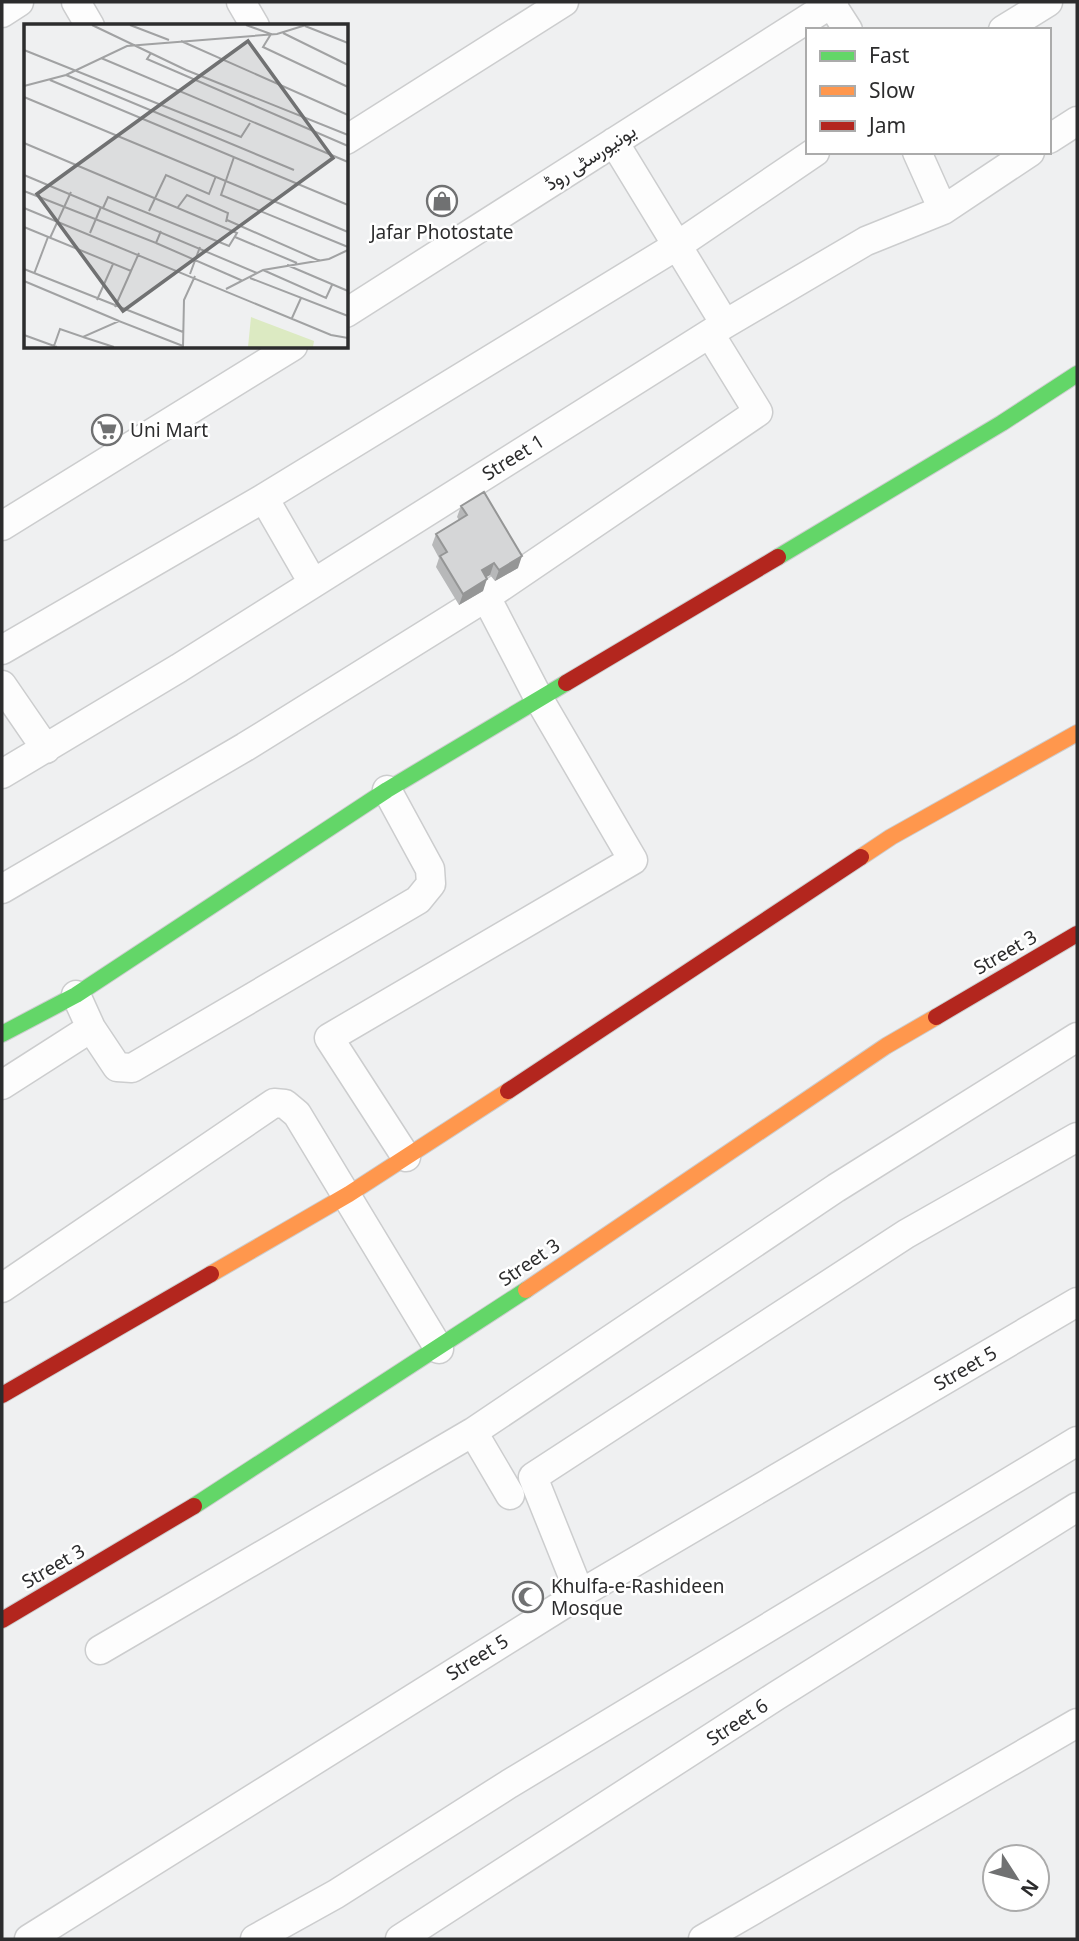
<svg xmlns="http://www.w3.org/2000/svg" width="1079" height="1941" font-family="'Noto Sans',Vazirmatn,sans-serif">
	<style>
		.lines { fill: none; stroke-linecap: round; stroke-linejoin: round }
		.street-casing { stroke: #cccdce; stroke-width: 31 }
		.fast-casing { stroke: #cccdce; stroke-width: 18 }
		.slow-casing { stroke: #cccdce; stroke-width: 18 }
		.jam-casing { stroke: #cccdce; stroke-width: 18 }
		.street { stroke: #fdfdfd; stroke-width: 28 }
		.fast { stroke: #63d668; stroke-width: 16 }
		.slow { stroke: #ff974d; stroke-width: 16 }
		.jam { stroke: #b3261e; stroke-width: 16 }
		.wall { fill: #b7b8b9 }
		.shaded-wall { fill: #959696 }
		.building { fill: #d5d6d7; stroke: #959696; stroke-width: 2 }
		.labels { text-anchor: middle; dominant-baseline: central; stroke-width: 5; stroke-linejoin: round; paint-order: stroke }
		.street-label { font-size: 19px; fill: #2c2c2d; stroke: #fff }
		.poi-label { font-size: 19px; fill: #2c2c2d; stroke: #fff; text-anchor: start }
		.inset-road { fill: none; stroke: #a1a2a3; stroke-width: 2 }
		.view { fill: #707172; fill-opacity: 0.15; stroke: #707172; stroke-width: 3.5 }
		.inset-edge { fill: none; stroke: #2c2c2d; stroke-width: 3.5 }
	</style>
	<rect width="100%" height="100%" fill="#eff0f1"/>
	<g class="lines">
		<!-- street casing -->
		<g class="street-casing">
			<path id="street" d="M76,2L90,26
				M241,2L255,26
				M830,2L848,30
				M2,13L19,2
				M1003,30L1048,2
				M1049,139L1077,121
				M346,140L564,2
				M614,142L725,324
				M917,152L943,210
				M346,313L834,2
				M2,526L293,346
				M313,583L264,498L678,245L815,152
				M2,650L264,498
				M2,685L46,749
				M2,774L179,668L725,324L866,241L943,210L1030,152
				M2,889L245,747L486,597L758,412L710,334
				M76,995L91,1028L117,1067L132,1068L418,900L431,884L430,869L387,790
				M2,1085L91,1028
				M406,1157L329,1038L633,860L539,699L486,597
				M2,1288L274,1103L285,1104L297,1114L439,1349
				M473,1432L510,1495
				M580,1594L533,1477L906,1234L1077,1137
				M100,1650L473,1432L836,1188L1077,1037
				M29,1939L580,1594L1077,1302
				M255,1939L336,1894L509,1784L1077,1441
				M400,1939L776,1696L1077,1507
				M703,1939L1077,1723"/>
		</g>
		<!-- fast casing -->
		<g class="fast-casing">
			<path id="fast" d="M778,557L1002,423L1077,374
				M2,1034L76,995L387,790L566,683
				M194,1506L526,1290"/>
		</g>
		<!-- slow casing -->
		<g class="slow-casing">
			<path id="slow" d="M861,857L891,837L1077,733
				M211,1274L349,1194L508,1091
				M526,1290L886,1046L936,1017"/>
		</g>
		<!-- jam casing -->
		<g class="jam-casing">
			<path id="jam" d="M566,683L778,557
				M936,1017L1077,934
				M508,1091L861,857
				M2,1395L211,1274
				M2,1620L194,1506"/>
		</g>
		<!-- street -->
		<use href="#street" class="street"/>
		<!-- fast -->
		<use href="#fast" class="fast"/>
		<!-- slow -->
		<use href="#slow" class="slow"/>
		<!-- jam -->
		<use href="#jam" class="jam"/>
	</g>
	<!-- wall -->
	<path class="wall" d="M461,506L518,568L495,581L490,575L486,577L483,591L459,605L436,567L439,558L432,545L436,534L459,520L457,517Z"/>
	<!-- shaded-wall -->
	<path class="shaded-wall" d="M522,556L518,568L495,581L499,570Z
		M494,563L490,575L478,582L482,570Z
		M487,579L483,591L459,605L463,594Z"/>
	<!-- building -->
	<path class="building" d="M484,492L522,556L499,570L494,563L482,570L487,579L463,594L440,556L447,552L436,534L467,515L461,506Z"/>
	<!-- icons -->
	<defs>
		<g id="shop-ring" transform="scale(1.575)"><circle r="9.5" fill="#fff" stroke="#707172" stroke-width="1.5"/><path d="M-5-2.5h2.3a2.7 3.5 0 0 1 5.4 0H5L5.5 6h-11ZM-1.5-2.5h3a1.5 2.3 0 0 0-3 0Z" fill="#707172"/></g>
		<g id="supermarket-ring" transform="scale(1.575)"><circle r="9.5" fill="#fff" stroke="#707172" stroke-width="1.5"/><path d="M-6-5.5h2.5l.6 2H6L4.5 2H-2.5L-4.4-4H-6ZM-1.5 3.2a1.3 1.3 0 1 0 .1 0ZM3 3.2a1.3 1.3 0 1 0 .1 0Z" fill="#707172"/></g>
		<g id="mosque-ring" transform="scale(1.575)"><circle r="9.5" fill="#fff" stroke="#707172" stroke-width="1.5"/><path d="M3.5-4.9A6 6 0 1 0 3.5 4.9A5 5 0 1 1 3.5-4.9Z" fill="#707172"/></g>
	</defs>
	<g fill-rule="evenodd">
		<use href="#shop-ring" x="442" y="201"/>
		<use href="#supermarket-ring" x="107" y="430"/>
		<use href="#mosque-ring" x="528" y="1597"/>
	</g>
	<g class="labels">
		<!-- street labels -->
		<g class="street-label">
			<text transform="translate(590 157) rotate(-33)">یونیورسٹی روڈ</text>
			<text transform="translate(513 457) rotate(-32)">Street 1</text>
			<text transform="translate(1005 952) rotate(-30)">Street 3</text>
			<text transform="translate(529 1262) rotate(-34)">Street 3</text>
			<text transform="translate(965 1368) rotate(-30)">Street 5</text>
			<text transform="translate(53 1566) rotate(-30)">Street 3</text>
			<text transform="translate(477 1657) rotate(-32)">Street 5</text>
			<text transform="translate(737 1722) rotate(-33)">Street 6</text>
		</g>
		<!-- poi labels -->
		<g class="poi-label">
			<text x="442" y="232" text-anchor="middle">Jafar Photostate</text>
			<text x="130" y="430">Uni Mart</text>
			<text x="551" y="1586">Khulfa-e-Rashideen<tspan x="551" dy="22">Mosque</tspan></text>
		</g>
	</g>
	<!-- overview -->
	<g transform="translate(24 24)">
		<rect width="324" height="324" fill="#eff0f1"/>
		<path d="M227,293L290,317L289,323H224Z" fill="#dceac2"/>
		<path class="inset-road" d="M68,1L162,46L324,111M106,1L145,16M222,1L247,10L239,23L324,63M281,2L324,19M259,9L324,41M157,17L324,91M0,26L217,113L226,99M127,29L123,35L324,122M77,34L324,138M42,51L270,146M26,56L324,181M0,62L42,51L103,22L253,10L282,1M0,73L324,208M0,119L213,209L205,222L84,173L79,184M210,133L197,171L324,223M0,151L233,249M0,167L132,219L137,207M154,183L163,171L204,189L202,198M0,184L307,311L324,314M125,187L142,151L185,170L192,152M203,196L296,237M0,203L107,247L115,229M66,209L77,183M211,213L273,239M26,214L47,168M132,219L219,257M263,241L324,267M0,245L159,308M239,246L302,274L308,261M10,250L24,213M166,250L176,223M226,254L324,292M0,257L95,297M202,265L239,246L305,235L324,226M73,276L89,240M91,283L107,247M268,294L277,274M0,311L33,323M59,313L90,323M30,322L36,305L59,313L95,297L159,322M159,323L160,276L171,252"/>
		<path class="view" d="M224,17L309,134L99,287L13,170Z"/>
		<rect width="324" height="324" class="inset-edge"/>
	</g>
	<!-- border -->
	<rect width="1079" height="1941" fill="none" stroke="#2c2c2d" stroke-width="7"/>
	<!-- legend -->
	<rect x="806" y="28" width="245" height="126" fill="#ffffff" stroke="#ababab" stroke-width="2"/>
	<rect x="820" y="51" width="35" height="10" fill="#63d668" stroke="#ababab" stroke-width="2"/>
	<text x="869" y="63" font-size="21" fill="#2c2c2d">Fast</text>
	<rect x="820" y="86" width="35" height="10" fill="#ff974d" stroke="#ababab" stroke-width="2"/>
	<text x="869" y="98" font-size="21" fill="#2c2c2d">Slow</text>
	<rect x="820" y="121" width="35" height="10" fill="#b3261e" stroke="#ababab" stroke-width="2"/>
	<text x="869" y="133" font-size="21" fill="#2c2c2d">Jam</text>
	<!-- north arrow -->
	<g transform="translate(1016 1878) rotate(126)"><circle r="33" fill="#ffffff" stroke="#ababab" stroke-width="2"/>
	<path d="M0-5L12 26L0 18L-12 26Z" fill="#707172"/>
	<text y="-10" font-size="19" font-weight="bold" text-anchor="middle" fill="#2c2c2d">N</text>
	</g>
</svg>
